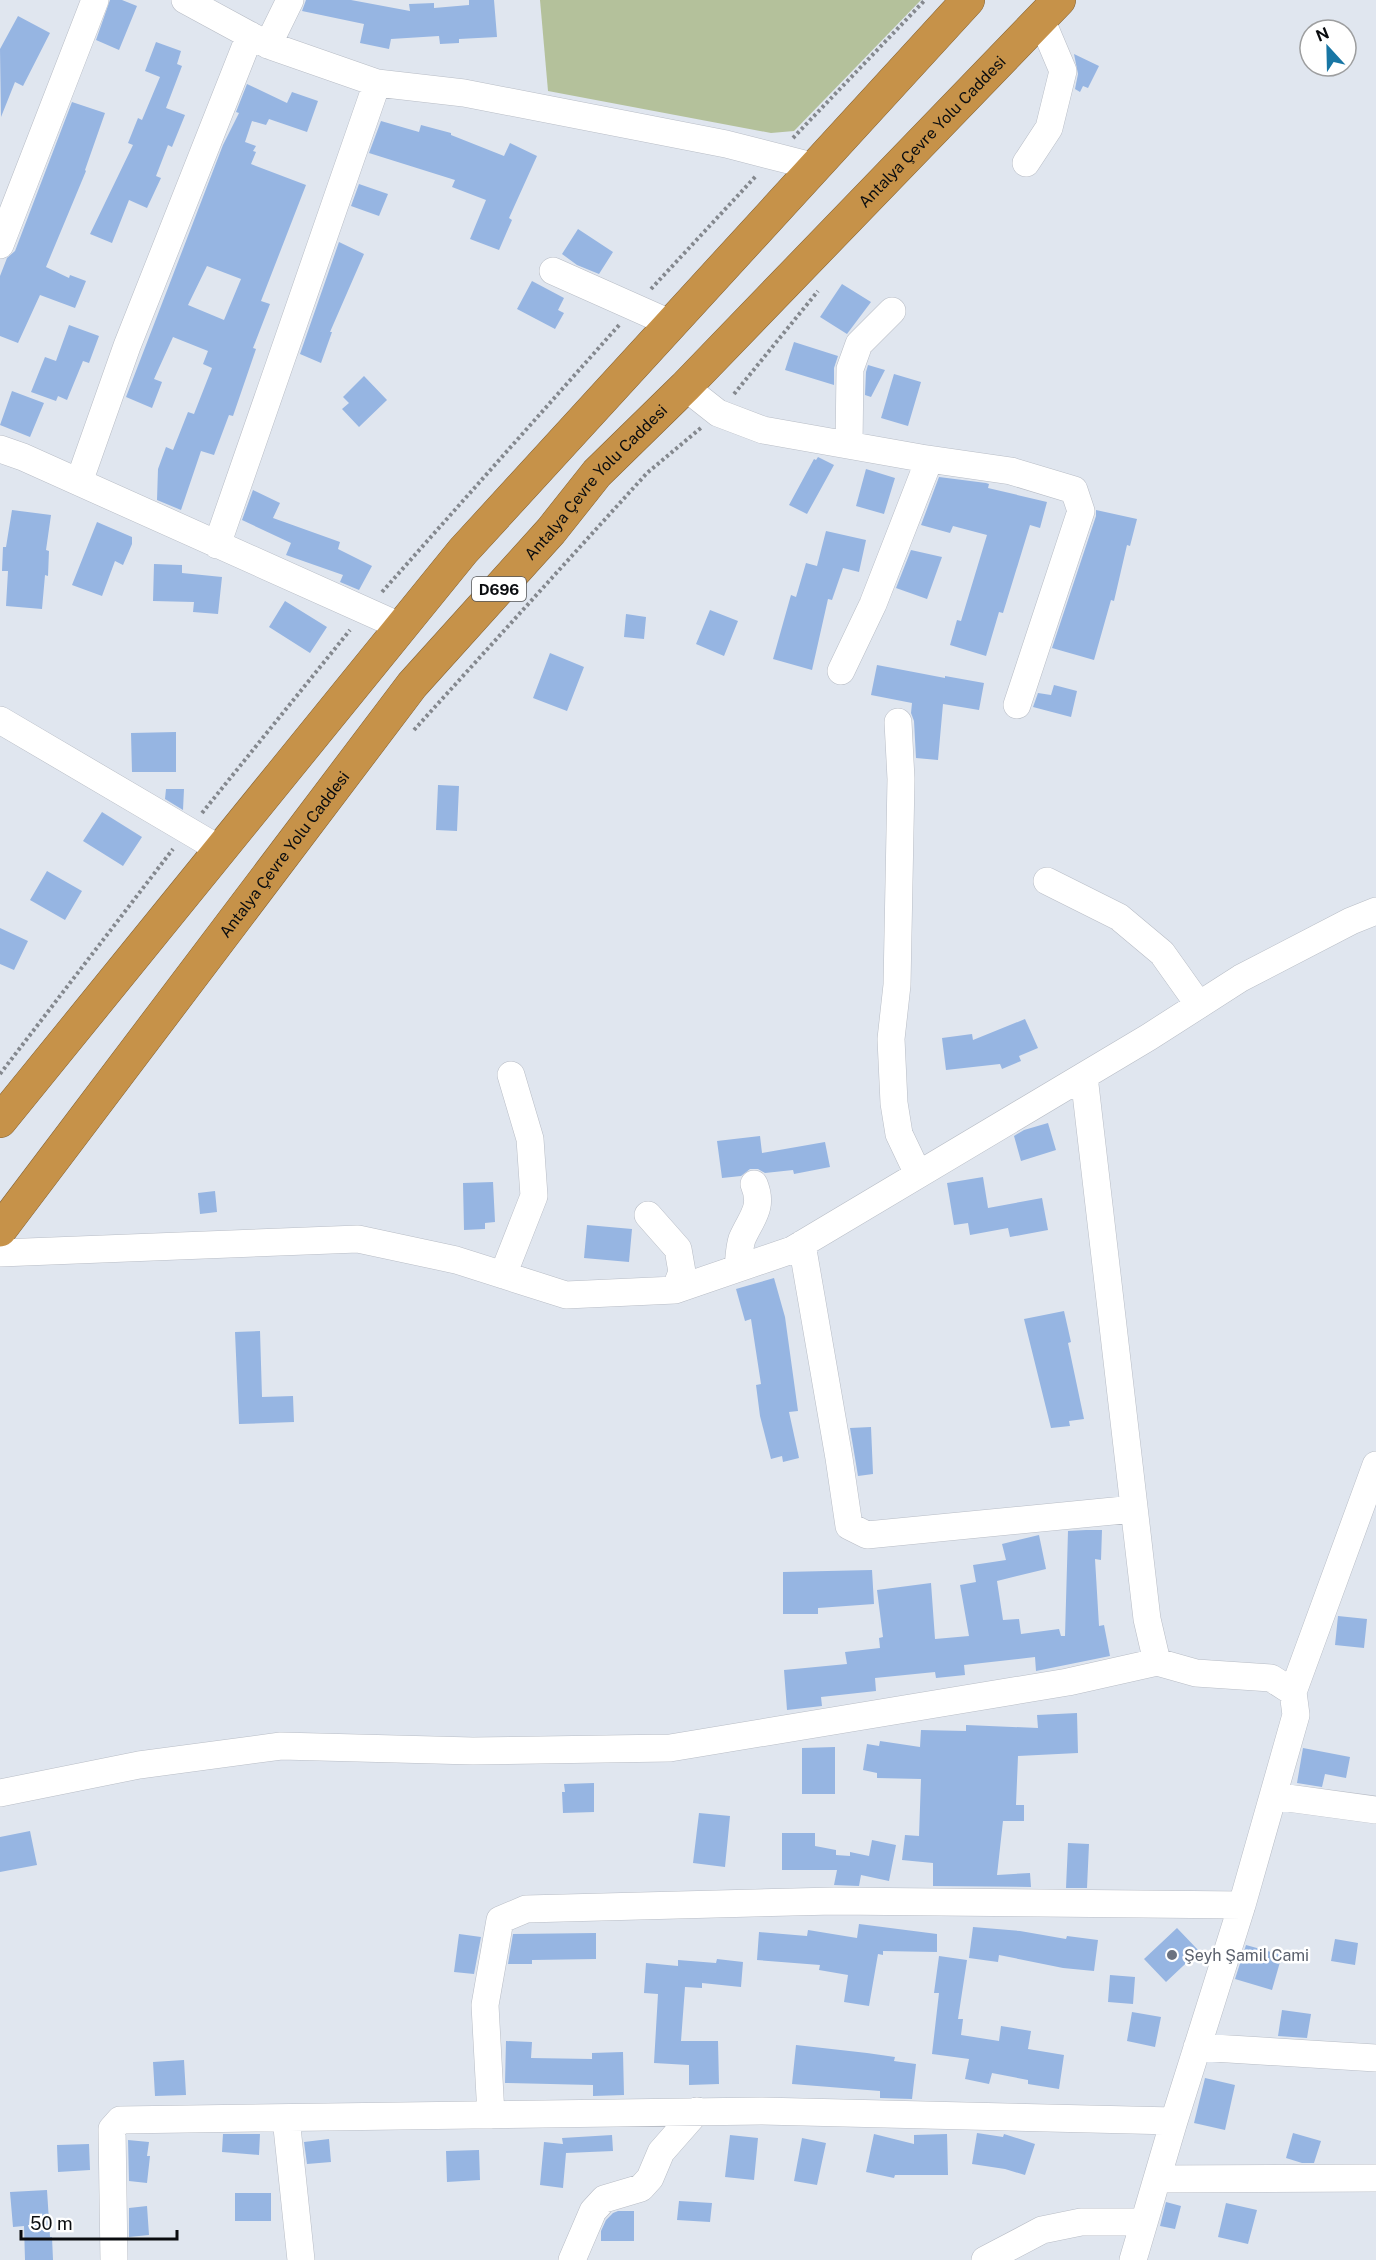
<svg xmlns="http://www.w3.org/2000/svg" width="1376" height="2260" font-family="'Public Sans',sans-serif">
	<style>
		.green { fill: #b4c19b }
		.building { fill: #96b5e2; fill-rule: evenodd }
		.lines { fill: none; stroke-linecap: round; stroke-linejoin: round }
		.minor-casing { stroke: #b8bdc6; stroke-width: 28 }
		.highway-casing { stroke: #846335; stroke-width: 34 }
		.path { stroke: #84888e; stroke-width: 4; stroke-dasharray: 3 3; stroke-linecap: butt }
		.minor { stroke: #fff; stroke-width: 27 }
		.highway { stroke: #c69249; stroke-width: 33 }
		.worship-dot { fill: #6b7280; stroke: #fff; stroke-width: 2 }
		.labels { text-anchor: middle; dominant-baseline: central; stroke-width: 5; stroke-linejoin: round; paint-order: stroke }
		.shield { fill: #fff; stroke: #545557; stroke-width: 1.5 }
		.shield-label { font-size: 15px; font-weight: bold; fill: #0a0c0f }
		.street-label { font-size: 16px; fill: #0a0c0f; stroke: #fff }
		.worship-label { font-size: 16px; fill: #5b616d; stroke: #fff; text-anchor: start }
	</style>
	<rect width="100%" height="100%" fill="#e0e6ef"/>
	<!-- green -->
	<path class="green" d="M540,0H921L794,131L771,133L548,91Z"/>
	<!-- building -->
	<path class="building" d="M110,0H122L137,6L119,50L96,40Z
		M306,0H351L410,11L409,4L434,3V8L469,5V0H494L497,37L459,39V43L440,44L439,36L391,39L389,49L360,43L364,24L302,11Z
		M18,16L50,33L23,86L15,82L1,117L0,49Z
		M156,42L181,51L177,64L182,66L166,108L185,115L172,147L168,145L156,176L161,178L147,208L129,200L112,243L90,234L133,145L128,143L138,118L142,120L160,77L145,71Z
		M1074,54L1099,66L1088,88L1083,86L1080,92L1075,89L1078,74Z
		M247,84L287,103L292,92L318,101L307,132L269,119L266,125L252,121L245,142L256,146L253,151L256,152L251,164L306,185L261,301L270,304L253,348L256,349L233,416L229,415L214,455L201,451L181,510L157,500L158,469L166,447L173,450L188,412L194,414L212,368L203,364L208,351L173,337L154,379L162,382L152,408L126,397L223,145L239,113L236,112ZM207,266L241,279L224,320L188,305Z
		M72,102L105,113L85,170L86,171L46,267L69,278L70,275L86,281L75,308L40,295L18,343L0,336V276L7,258L15,251Z
		M381,121L419,132L421,125L451,133V135L504,156L510,143L537,156L509,218L512,220L499,250L470,239L486,200L452,187L455,180L369,153Z
		M359,184L388,194L379,216L351,206Z
		M578,229L613,252L599,274L577,265L562,254Z
		M339,242L364,254L330,332H332L321,363L300,354Z
		M532,281L564,298L558,310L564,313L555,329L517,309Z
		M842,284L871,302L847,334L820,317Z
		M69,325L99,336L89,363L83,361L67,400L58,396L56,401L31,392L45,357L56,361Z
		M794,342L838,356L834,368V385L785,370Z
		M868,365L885,370L871,397L865,395L866,372Z
		M894,374L921,382L908,426L881,418Z
		M364,376L387,400L359,427L342,409L349,403L343,397Z
		M12,391L44,403L30,437L0,425Z
		M818,457L834,465L807,514L789,505L814,459L816,460Z
		M866,469L895,478L884,514L856,506Z
		M939,477L986,483L989,484L988,488L1047,502L1040,528L1030,525L1003,613L999,612L986,656L950,645L957,620L961,621L987,535L953,526L950,533L921,525Z
		M253,490L280,503L273,518L340,542L338,549L372,566L359,590L340,582L343,575L286,555L291,543L242,520Z
		M12,510L51,515L46,550L49,551L48,576L45,575L42,609L6,606L8,571H2L3,547H6Z
		M1096,510L1137,519L1130,546L1127,545L1114,601L1111,600L1094,660L1052,648L1096,516Z
		M97,522L132,537V544L123,565L115,561L102,596L72,585Z
		M826,531L866,540L859,572L843,568L832,600L828,599L812,670L773,659L791,595L796,597L806,563L817,566Z
		M911,550L942,557L927,599L896,588Z
		M154,564L182,565V573L222,577L218,614L193,612L194,602L153,601Z
		M285,601L327,627L310,653L269,627Z
		M710,610L738,621L724,656L696,644Z
		M626,614L646,617L644,639L624,637Z
		M550,653L584,667L567,711L533,698Z
		M877,665L945,678V676L984,683L979,710L943,704L938,760L916,758L914,721L911,713L912,703L871,695Z
		M1054,685L1077,691L1071,717L1033,707L1038,693L1051,695Z
		M176,732V772H132L131,733Z
		M438,785L459,786L457,831L436,830Z
		M166,789H184L183,810L165,799Z
		M102,812L142,837L123,866L83,841Z
		M47,871L82,891L65,920L30,900Z
		M0,928L28,941L14,970L0,964Z
		M1025,1019L1038,1048L1019,1056L1021,1061L1002,1069L1000,1064L946,1070L942,1038L972,1034L973,1040Z
		M1048,1123L1056,1150L1021,1161L1014,1136L1024,1130Z
		M760,1136L762,1153L825,1142L830,1167L794,1174L793,1170L765,1173L758,1169H750L741,1176L722,1178L717,1141Z
		M983,1177L988,1208L1042,1198L1048,1230L1010,1237L1008,1228L970,1235L968,1223L954,1225L947,1183Z
		M493,1182L495,1222L485,1223V1229L464,1230L463,1183Z
		M215,1191L217,1212L200,1214L198,1193Z
		M587,1225L632,1229L629,1262L584,1258Z
		M774,1278L785,1317L798,1411L789,1412L799,1458L783,1462L782,1456L771,1459L760,1416L756,1385L761,1384L751,1319L745,1321L736,1289Z
		M1064,1311L1071,1342L1068,1343L1084,1419L1069,1421L1070,1426L1051,1428L1024,1319Z
		M260,1331L262,1397L293,1396L294,1422L239,1424L235,1332Z
		M871,1427L873,1474L858,1476L850,1428Z
		M1086,1530H1102L1101,1560L1095,1559L1099,1626L1104,1625L1110,1656L1036,1671L1035,1657L964,1665L965,1675L936,1678L935,1672L875,1678L876,1691L821,1697L822,1706L787,1710L784,1670L847,1664L845,1652L880,1648L879,1638L883,1637L877,1590L931,1583L935,1639L969,1636L960,1585L976,1582L973,1565L1006,1560L1002,1544L1039,1535L1046,1569L997,1581L1003,1620L1019,1619L1021,1634L1059,1629L1061,1636H1065L1068,1531Z
		M872,1570L874,1604L818,1608V1614H783V1572Z
		M1338,1616L1367,1619L1364,1648L1335,1645Z
		M1077,1713L1078,1753L1018,1756L1016,1805H1024V1821H1003L997,1875L1030,1873L1031,1887L933,1886V1863L902,1860L905,1835L919,1836L921,1779L877,1778V1773L863,1770L867,1744L879,1746L880,1741L920,1747L921,1730L966,1731V1725L1038,1728L1037,1715Z
		M835,1747V1794H802V1748Z
		M1303,1748L1350,1757L1346,1778L1325,1774L1322,1787L1297,1783Z
		M594,1783V1812L563,1813L562,1792H565L564,1784Z
		M699,1813L730,1816L725,1867L693,1863Z
		M30,1831L37,1865L0,1872V1837Z
		M782,1833H815V1846L836,1850V1855L850,1856V1852L869,1856L872,1840L896,1845L889,1881L861,1875L859,1886L834,1885L837,1870H782Z
		M1068,1843L1089,1844L1087,1888H1066Z
		M859,1924L937,1934V1952L883,1951V1955L878,1954L869,2006L844,2002L848,1975L819,1970L820,1965L757,1960L759,1932L807,1936L808,1930L857,1938Z
		M973,1927L1020,1931L1066,1939L1067,1936L1098,1940L1094,1971L1063,1968L999,1955L998,1962L969,1958Z
		M1177,1928L1199,1951L1166,1982L1144,1959Z
		M596,1933V1959L532,1960V1964H508L513,1934Z
		M459,1934L481,1937L474,1974L454,1972Z
		M1335,1939L1358,1943L1355,1965L1331,1961Z
		M1246,1945L1282,1955L1272,1990L1235,1979Z
		M939,1956L967,1960L958,2019H963L961,2035L999,2041L1001,2026L1031,2031L1028,2049L1064,2055L1059,2089L1028,2084V2080L992,2073L989,2084L965,2079L969,2059L932,2054L939,1993H934Z
		M717,1959L743,1962L741,1987L702,1983V1988L685,1987L681,2041H718L719,2084L689,2085V2065L654,2063L658,1994L644,1993L646,1963L678,1966V1960L716,1963Z
		M1110,1975L1135,1977L1133,2004L1108,2002Z
		M1282,2010L1311,2014L1307,2038L1278,2036Z
		M1132,2012L1161,2017L1155,2047L1127,2041Z
		M506,2041L532,2042L531,2058L592,2059V2053L623,2052L624,2095L593,2096V2085L505,2083Z
		M796,2045L867,2053L895,2057L894,2061L916,2064L912,2099L880,2098V2091L792,2084Z
		M184,2060L186,2095L155,2096L153,2062Z
		M1205,2078L1235,2085L1225,2130L1194,2123Z
		M977,2133L1003,2137L1004,2134L1035,2144L1025,2175L1005,2169L972,2164Z
		M1293,2133L1321,2141L1314,2163H1302L1286,2158Z
		M223,2134H260L259,2155L222,2152Z
		M874,2134L914,2144V2135L947,2134L948,2175H895L894,2178L866,2172Z
		M612,2135L613,2151L566,2153L563,2188L540,2185L544,2142L563,2144L562,2138Z
		M730,2135L758,2138L754,2180L725,2177Z
		M802,2138L826,2143L817,2185L794,2181Z
		M329,2139L331,2162L307,2164L304,2142Z
		M128,2140L149,2142L147,2156H150L147,2183L129,2181Z
		M89,2144L90,2170L58,2172L57,2145Z
		M479,2150L480,2180L447,2182L446,2151Z
		M47,2190L50,2237H52L53,2260H25L24,2226L13,2227L10,2192Z
		M235,2193H271V2221H235Z
		M679,2201L712,2203L710,2222L677,2220Z
		M1166,2202L1181,2206L1175,2229L1160,2226Z
		M1226,2203L1257,2210L1248,2244L1218,2237Z
		M147,2206L149,2235L129,2237V2208Z
		M618,2211H634V2241H601V2231L606,2220L613,2213Z"/>
	<g class="lines">
		<!-- minor casing -->
		<g class="minor-casing">
			<path id="minor" d="M185,0L268,45L377,83L464,93L726,144L816,167
				M268,45L290,0
				M1026,163L1049,128L1063,71L1041,19
				M0,245L95,0
				M553,271L672,324
				M685,387L718,413L763,430L921,458L1011,471L1074,490L1081,511L1017,705
				M849,445L850,369L859,344L892,311
				M0,449L23,457L402,627
				M79,482L127,346L250,35
				M217,545L377,83
				M841,671L873,604L929,460
				M0,720L221,850
				M898,722L901,779L897,985L891,1039L894,1103L899,1134L918,1174
				M1047,881L1119,917L1162,953L1199,1005
				M1084,1076L1147,1619L1157,1662L1196,1673L1271,1678L1293,1692L1296,1715L1242,1905L1174,2121L1133,2260
				M648,1215L678,1249L682,1272L675,1290
				M802,1244L839,1458L849,1526L867,1535L1134,1509
				M0,1253L358,1239L456,1260L566,1295L675,1290L792,1250L1149,1037L1241,978L1351,921L1376,911
				M738,1268C739,1259 739,1248 742,1239C751,1218 764,1208 754,1184
				M503,1275L534,1196L530,1139L511,1075
				M1293,1692L1376,1465
				M0,1793L139,1765L281,1746L473,1751L670,1748L1068,1682L1157,1662
				M1273,1796L1376,1810
				M1197,2047L1376,2058
				M491,2115L485,2005L500,1920L526,1909L834,1901L1242,1905
				M286,2118L301,2260
				M1157,2179L1376,2178
				M114,2260L112,2129L120,2120L761,2111L1174,2121
				M572,2260L593,2211L604,2199L641,2188L650,2178L661,2152L697,2111
				M985,2260L1042,2230L1081,2222H1144"/>
		</g>
		<!-- highway casing -->
		<g class="highway-casing">
			<g id="highway">
				<path d="M0,1121L463,551L968,0"/>
				<path id="s1" d="M0,1230L412,685L551,531L597,473L685,387L1059,0"/>
			</g>
		</g>
		<!-- path -->
		<path class="path" d="M793,138L925,0
			M651,289L756,176
			M734,394L818,291
			M382,592L620,324
			M414,730L647,473L702,427
			M202,813L350,630
			M0,1074L173,849"/>
		<!-- minor -->
		<use href="#minor" class="minor"/>
		<!-- highway -->
		<use href="#highway" class="highway"/>
	</g>
	<!-- markers -->
	<circle class="worship-dot" cx="1172" cy="1955" r="6"/>
	<g class="labels">
		<!-- shield labels -->
		<rect class="shield" x="472" y="577" width="54" height="24" rx="4.5"/>
		<g class="shield-label">
			<text x="499" y="589">D696</text>
		</g>
		<!-- street labels -->
		<g class="street-label">
			<text stroke="none"><textPath href="#s1" startOffset="1443">Antalya Çevre Yolu Caddesi</textPath></text>
			<text stroke="none"><textPath href="#s1" startOffset="957">Antalya Çevre Yolu Caddesi</textPath></text>
			<text stroke="none"><textPath href="#s1" startOffset="471">Antalya Çevre Yolu Caddesi</textPath></text>
		</g>
		<!-- worship labels -->
		<g class="worship-label">
			<text x="1184" y="1955">Şeyh Şamil Cami</text>
		</g>
	</g>
	<!-- north arrow -->
	<g transform="translate(1328 48) rotate(338)"><circle r="28" fill="#ffffff" stroke="#9d9e9f" stroke-width="1.5"/>
	<path d="M0-4.5L10 22L0 15L-10 22Z" fill="#1876a4"/>
	<text y="-9" font-size="16" font-weight="bold" text-anchor="middle" fill="#0a0c0f">N</text>
	</g>
	<!-- scale -->
	<path d="M21 2230v9h156v-9" fill="none" stroke="#0a0c0f" stroke-width="3"/>
	<text x="30" y="2230" font-size="18" fill="#0a0c0f" stroke="#ffffff" stroke-width="4.5" paint-order="stroke">50 m</text>
</svg>
